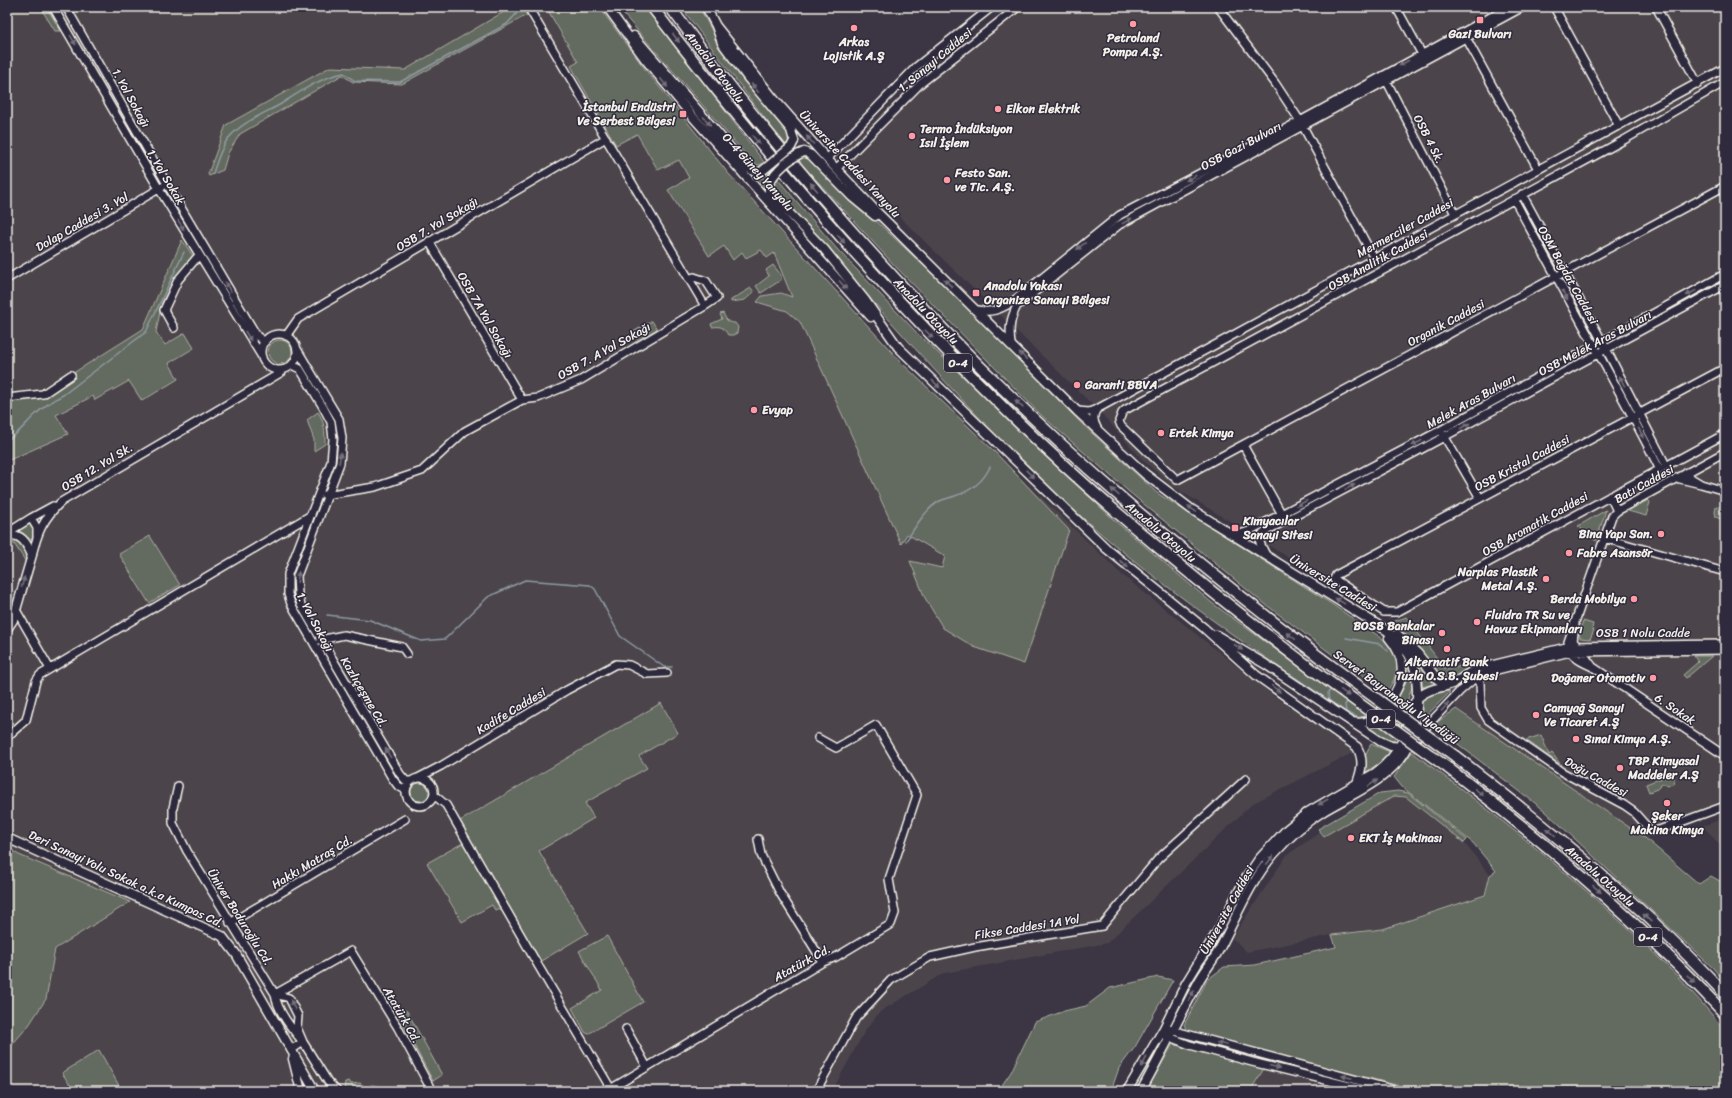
<svg xmlns="http://www.w3.org/2000/svg" width="1732" height="1098" font-family="Sriracha,sans-serif">
	<style>
		.built { fill: #4c444c }
		.green { fill: #646b5f; stroke: #acaea4 }
		.lines { fill: none; stroke-linecap: round; stroke-linejoin: round }
		.stream { stroke: #8f9ba4; stroke-width: 1.5 }
		.minor-casing { stroke: #f4f1e8; stroke-width: 10 }
		.major-casing { stroke: #f4f1e8; stroke-width: 11 }
		.highway-casing { stroke: #f4f1e8; stroke-width: 13 }
		.minor { stroke: #2f2a3d; stroke-width: 7 }
		.major { stroke: #2f2a3d; stroke-width: 8 }
		.highway { stroke: #2f2a3d; stroke-width: 10 }
		.major-bridge-casing { stroke: #f4f1e8; stroke-width: 11; stroke-linecap: butt }
		.highway-bridge-casing { stroke: #f4f1e8; stroke-width: 13; stroke-linecap: butt }
		.major-bridge { stroke: #2f2a3d; stroke-width: 8 }
		.highway-bridge { stroke: #2f2a3d; stroke-width: 10 }
		.oneway { fill: #747079 }
		.poi-dot { fill: #ff9aa2; stroke: #2f2a3d; stroke-width: 1.5 }
		.labels { text-anchor: middle; dominant-baseline: central; stroke-width: 3; stroke-linejoin: round; paint-order: stroke }
		.shield { fill: #2f2a3d; stroke: #b9b5b5; stroke-width: 1 }
		.shield-label { font-size: 11px; font-weight: bold; fill: #f4f1e8 }
		.poi-label { font-size: 12px; font-weight: bold; fill: #f4f1e8; stroke: #2f2a3d; text-anchor: start }
		.street-label { font-size: 12px; fill: #f4f1e8; stroke: #2f2a3d }
	</style>
	<rect width="100%" height="100%" fill="#3c3644"/>
	<filter id="ink" filterUnits="userSpaceOnUse"><feTurbulence type="fractalNoise" baseFrequency=".025" numOctaves="2"/><feDisplacementMap in="SourceGraphic" scale="8" xChannelSelector="R" yChannelSelector="G"/><feConvolveMatrix kernelMatrix="1 2 1 2 8 2 1 2 1" color-interpolation-filters="sRGB"/></filter>
	<g filter="url(#ink)">
		<!-- built -->
		<path class="built" d="M7,7H599L645,69L728,173L902,363L1121,574L1275,697L1325,730L1354,752L1253,803L1107,943L944,973L881,1011L866,1029L832,1091H7Z
			M1012,7H1725V812L1645,838L1456,709L1446,670L1406,617L1400,615L1389,619L1169,484L1143,460L1101,413L837,156L925,73Z
			M1394,796L1406,797L1465,844L1490,875L1485,895L1383,929L1332,935L1247,952L1232,938L1287,855L1319,833L1324,836Z
			M1725,818V851L1703,826Z
			M1265,1067L1358,1091H1250Z"/>
		<!-- green -->
		<path class="green" d="M40,7H46L61,31H55Z
			M512,7H523L527,15L402,84L353,82L342,75L337,78L240,134L228,153L223,170L209,176L208,174L226,125L330,67L405,70Z
			M546,7H599L645,69L728,173L902,363L994,451L1069,530L1024,664L974,647L943,628L925,598L910,561L942,568L945,556L907,534L901,544L800,322L787,311L757,302L762,296L781,293L792,297L774,253L767,258L761,250L746,258L742,252L733,260L724,246L709,256L668,190L689,178L679,160L658,170L637,134L616,145L571,66L578,62Z
			M617,7H646L764,162L760,165L754,164Z
			M681,7H699L716,38L789,134L788,142L785,145Z
			M801,156L809,158L972,311L1081,423L1157,493L1327,601L1389,643C1401,662 1399,674 1387,691L1345,664L1257,598L1128,491L1041,415L895,266L799,161Z
			M749,174L762,177L765,181L766,194Z
			M776,177L837,249L918,334L1115,521L1212,603L1367,716L1356,718L1337,708C1239,639 1139,572 1052,490C956,400 872,299 784,202L776,191Z
			M182,240L193,256L175,278L162,302L156,332L165,345L185,333L194,348L169,363L178,379L142,401L129,381L95,400L93,396L56,415L68,434L7,461V392L10,396L40,394L143,329Z
			M773,265L781,275V280L761,293L756,286L769,276L766,270Z
			M751,288L754,292L745,300L731,302V300Z
			M723,313C726,319 727,323 735,323L738,327L737,333L733,335H728C723,327 722,326 712,327L711,324L722,319L720,314Z
			M652,321L657,329L638,340L633,332Z
			M268 352a12 12 0 1 1 24 0a12 12 0 1 1-24 0Z
			M318,412C325,422 325,433 325,444L314,451V440L307,420Z
			M1648,500L1650,502L1646,516L1628,511Z
			M1716,506L1725,509V521L1716,517L1715,512Z
			M1606,510L1596,541L1578,526Z
			M31,522L34,524V538L33,542L23,533L13,531Z
			M150,536L180,585L149,603L119,554Z
			M11,539H16L22,541L28,553L26,562Z
			M1406,617L1446,670L1473,663L1474,666L1452,680H1448L1441,678L1410,639L1392,622Z
			M1583,621L1593,624L1592,629L1594,630L1590,639L1580,638L1579,633Z
			M1694,656H1712L1686,678L1683,675L1698,662Z
			M1406,662L1411,671L1412,687L1394,741L1388,740L1370,730C1384,717 1400,699 1406,681C1408,675 1406,668 1406,662Z
			M1418,663L1433,684L1422,687Z
			M1445,691L1450,692L1423,719L1419,715L1421,700L1430,695Z
			M661,703L678,733L639,756L647,768L585,803L594,818L539,851L588,933L541,961L506,905L495,910L492,905L462,922L427,863L470,839L460,821Z
			M1456,709L1645,838L1699,884L1711,876L1725,884V982L1713,968L1544,810L1433,725Z
			M1541,735L1549,755L1552,753L1561,765L1526,740Z
			M1371,744L1390,752L1378,764L1364,773L1366,753Z
			M1412,752C1485,806 1556,862 1623,924C1659,957 1695,992 1725,1031V1091H1420L1188,1032L1184,1025L1207,980L1224,967L1255,965L1336,947L1332,935L1383,929L1485,895L1490,875L1496,871L1473,843L1402,787L1394,777Z
			M1672,774L1675,783L1667,786L1666,784H1662L1657,789L1649,792L1646,784Z
			M411 792a9 9 0 1 1 18 0a9 9 0 1 1-18 0Z
			M1398,791L1408,793L1467,840L1464,843L1406,797L1394,796L1324,836L1318,829L1380,793Z
			M7,847L19,855L130,902L55,949L46,999L29,1025L10,1047L7,1069Z
			M607,936L643,1002L588,1034L585,1032L572,1008L602,990L579,951Z
			M1158,977L1173,980L1135,1047L1119,1068L1111,1091H998L1011,1072L1035,1022L1064,1011L1086,1006L1110,988Z
			M399,1006L403,1010L407,1011L442,1075L433,1081L394,1008Z
			M1174,1042L1265,1067L1250,1091H1157L1149,1087Z
			M99,1050L122,1091H72V1088L62,1073Z
			M349,1081L351,1084L360,1083L367,1089L372,1085L386,1088L388,1091H344L345,1082Z
			M398,1087H423L424,1091H393Z"/>
		<g class="lines">
			<!-- stream -->
			<path class="stream" d="M213,173C217,162 220,150 227,140C240,123 263,114 281,104C300,92 321,77 344,73L355,81L400,82L507,24L517,13
				M7,440C18,435 26,423 35,415C43,407 53,400 63,395L146,332L184,252
				M906,541C915,528 924,511 938,502C943,499 950,498 955,496C971,491 983,482 990,467
				M327,615L370,620L421,641L445,639L488,597L525,580L590,585L595,589L620,636L664,667H672
				M1346,638L1380,644L1388,651
				M1385,641L1388,643
				M1290,674L1346,712L1361,719
				M1329,702L1328,693L1331,689
				M1346,711L1345,705L1348,700"/>
			<!-- minor casing -->
			<g class="minor-casing">
				<path id="minor" d="M53,7L159,189L262,357
					M66,7L167,184L257,336L265,342
					M528,7L705,306L717,298L706,281L694,277L690,279
					M1218,7L1275,83L1300,121L1374,258
					M1396,7L1424,58
					M1554,7L1619,126
					M1656,7L1698,84
					M1464,34L1538,169
					M1384,76L1455,214
					M1725,82L1624,140L1125,410L1122,413L1119,421L1121,426L1177,480L1725,186
					M827,159L916,67L992,7
					M836,169L920,84L1018,7
					M1522,194L1602,341L1666,465
					M1514,199C1562,289 1613,377 1659,468
					M429,241L522,400
					M7,279L162,187
					M977,310C991,313 999,310 1011,303L1120,215L1300,121L1509,7
					M174,328L164,310L178,280L199,255
					M261 352a18 18 0 1 1 36 0a18 18 0 1 1-36 0Z
					M286,336L298,319L606,138
					M1011,344C1009,329 1010,319 1017,306L1119,225L1523,7
					M297,349L339,419L342,438L340,463L297,576L298,594L301,605L400,774L406,781H411
					M292,365L300,369L323,407L331,422L333,439L331,462L288,574V594L291,604L392,778L398,786L406,790
					M1725,368L1336,575L1334,579L1384,612H1397L1725,434
					M7,398L43,394L71,375
					M1097,409L1725,68
					M1077,411L1089,412L1097,409C1092,415 1093,421 1097,428
					M1443,434L1480,498
					M1243,445L1284,518
					M1676,478L1701,484L1691,478L1687,472
					M1701,484L1725,491
					M325,495L375,487L422,471L465,431L522,400L538,398L581,380L705,306
					M1610,496L1617,511
					M31,518L37,528V536
					M1229,532L1240,534L1249,531L1441,430L1725,274
					M7,533L31,518L53,506
					M1604,538L1725,572
					M32,555C38,532 43,519 61,502L282,372L283,370
					M1266,555L1260,543L1263,533L1268,530L1418,451L1725,285
					M16,610L50,669
					M1575,624L1573,641L1593,667C1582,662 1568,657 1568,642L1612,516L1617,511L1725,452
					M320,640L344,635L402,647L407,654
					M1593,667L1725,756
					M1474,678L1480,682L1481,708L1488,720L1562,772L1624,805L1634,812L1651,831L1659,830L1725,806
					M1452,684L1470,672L1479,668L1570,646L1725,644
					M7,737L26,720L36,681L40,675L311,515
					M1410,744L1460,691L1475,678L1489,672L1570,652L1725,650
					M406 792a14 14 0 1 1 28 0a14 14 0 1 1-28 0Z
					M418,778L441,766L567,690L616,664L629,665L647,674L667,673
					M178,786L173,808V823L187,851L275,994L351,951L398,1028L432,1091
					M434,795L446,805L539,967L611,1089
					M758,839L761,855L780,893L823,962
					M230,923L405,819
					M1164,1028L1398,1091
					M626,1029L647,1067
					M1164,1035L1190,1045L1252,1062L1370,1091
					M303,1042C292,1029 277,1011 275,994L289,998L298,1016L297,1028L303,1042L328,1082L337,1091
					M291,1050L303,1042
					M607,1091L823,962L836,957L891,924L895,913L889,879L917,795L876,725L836,748L818,738
					M816,1091L856,1018L891,980L930,957L975,947L1102,926L1158,859L1246,779"/>
			</g>
			<!-- major casing -->
			<g class="major-casing">
				<path id="major" d="M607,7L645,59L692,116L871,317
					M706,7L716,26L722,43L747,77L791,130L794,141
					M716,26L774,99L827,159L876,211L1077,411L1145,474L1191,509L1386,630C1416,654 1418,670 1417,707C1416,719 1414,734 1409,745C1392,780 1353,793 1322,812C1304,823 1288,838 1274,854C1250,882 1237,916 1220,948C1214,960 1205,970 1199,981C1179,1018 1161,1055 1141,1091
					M634,36L747,167L755,172H761
					M804,152L811,155L852,197L875,216
					M769,183V192L824,249L865,300L898,347L1107,549L1204,628L1256,675L1357,747C1364,760 1362,769 1357,783
					M7,536C21,532 27,544 32,555L13,620L7,629
					M1397,634L1418,654L1437,679L1443,683L1450,684
					M1216,635L1265,664L1380,741L1391,746L1402,747
					M1352,722C1368,725 1375,718 1386,706C1404,684 1409,661 1389,638
					M7,838L222,936L236,954L315,1091
					M293,1059L301,1091
					M1127,1091L1164,1028L1186,983L1220,927L1244,881L1259,859L1287,829L1308,812L1375,773C1386,765 1395,756 1401,743C1409,727 1406,705 1423,694C1432,688 1442,688 1452,684"/>
			</g>
			<!-- highway casing -->
			<g class="highway-casing">
				<path id="highway" d="M652,7C763,153 882,290 1014,418C1107,509 1209,591 1313,670
					M670,7C786,164 917,311 1060,443C1144,520 1232,591 1322,659
					M1455,756C1550,829 1643,906 1725,994
					M1448,768C1547,843 1640,923 1725,1014"/>
			</g>
			<!-- minor -->
			<use href="#minor" class="minor"/>
			<!-- major -->
			<use href="#major" class="major"/>
			<!-- highway -->
			<use href="#highway" class="highway"/>
			<!-- major-bridge casing -->
			<g class="major-bridge-casing">
				<path id="major-bridge" d="M761,172L791,147L794,141
					M769,183C776,170 791,157 804,152"/>
			</g>
			<!-- highway-bridge casing -->
			<g class="highway-bridge-casing">
				<path id="highway-bridge" d="M1322,659L1455,756
					M1313,670L1448,768"/>
			</g>
			<!-- major-bridge -->
			<use href="#major-bridge" class="major-bridge"/>
			<!-- highway-bridge -->
			<use href="#highway-bridge" class="highway-bridge"/>
		</g>
		<!-- one-way arrows -->
		<defs><path id="oneway-solid" d="M-6-.8H1V-3.2L6.5 0L1 3.2V.8H-6Z"/></defs>
		<g class="oneway">
			<use href="#oneway-solid" transform="translate(676 38) rotate(53)"/>
			<use href="#oneway-solid" transform="translate(73 40) rotate(60)"/>
			<use href="#oneway-solid" transform="translate(1404 63) rotate(151)"/>
			<use href="#oneway-solid" transform="translate(664 83) rotate(51)"/>
			<use href="#oneway-solid" transform="translate(755 88) rotate(-129)"/>
			<use href="#oneway-solid" transform="translate(707 121) rotate(49)"/>
			<use href="#oneway-solid" transform="translate(756 140) rotate(50)"/>
			<use href="#oneway-solid" transform="translate(810 140) rotate(-131)"/>
			<use href="#oneway-solid" transform="translate(1191 178) rotate(153)"/>
			<use href="#oneway-solid" transform="translate(814 187) rotate(-131)"/>
			<use href="#oneway-solid" transform="translate(1127 221) rotate(-29)"/>
			<use href="#oneway-solid" transform="translate(181 225) rotate(59)"/>
			<use href="#oneway-solid" transform="translate(841 239) rotate(48)"/>
			<use href="#oneway-solid" transform="translate(1081 246) rotate(142)"/>
			<use href="#oneway-solid" transform="translate(948 283) rotate(-136)"/>
			<use href="#oneway-solid" transform="translate(843 285) rotate(48)"/>
			<use href="#oneway-solid" transform="translate(228 287) rotate(-120)"/>
			<use href="#oneway-solid" transform="translate(1691 293) rotate(152)"/>
			<use href="#oneway-solid" transform="translate(1565 295) rotate(60)"/>
			<use href="#oneway-solid" transform="translate(929 334) rotate(45)"/>
			<use href="#oneway-solid" transform="translate(248 336) rotate(59)"/>
			<use href="#oneway-solid" transform="translate(1023 356) rotate(-134)"/>
			<use href="#oneway-solid" transform="translate(1622 381) rotate(-117)"/>
			<use href="#oneway-solid" transform="translate(936 384) rotate(44)"/>
			<use href="#oneway-solid" transform="translate(1019 404) rotate(-136)"/>
			<use href="#oneway-solid" transform="translate(1465 426) rotate(-29)"/>
			<use href="#oneway-solid" transform="translate(1641 433) rotate(63)"/>
			<use href="#oneway-solid" transform="translate(1417 443) rotate(152)"/>
			<use href="#oneway-solid" transform="translate(340 458) rotate(-82)"/>
			<use href="#oneway-solid" transform="translate(1030 474) rotate(44)"/>
			<use href="#oneway-solid" transform="translate(1350 487) rotate(-28)"/>
			<use href="#oneway-solid" transform="translate(1115 492) rotate(-138)"/>
			<use href="#oneway-solid" transform="translate(1302 503) rotate(153)"/>
			<use href="#oneway-solid" transform="translate(1192 509) rotate(-146)"/>
			<use href="#oneway-solid" transform="translate(1124 564) rotate(40)"/>
			<use href="#oneway-solid" transform="translate(298 577) rotate(-82)"/>
			<use href="#oneway-solid" transform="translate(23 582) rotate(-74)"/>
			<use href="#oneway-solid" transform="translate(1340 601) rotate(-149)"/>
			<use href="#oneway-solid" transform="translate(1291 636) rotate(-143)"/>
			<use href="#oneway-solid" transform="translate(1238 647) rotate(33)"/>
			<use href="#oneway-solid" transform="translate(1276 689) rotate(36)"/>
			<use href="#oneway-solid" transform="translate(1345 693) rotate(36)"/>
			<use href="#oneway-solid" transform="translate(1445 707) rotate(-47)"/>
			<use href="#oneway-solid" transform="translate(388 753) rotate(-120)"/>
			<use href="#oneway-solid" transform="translate(1373 783) rotate(-34)"/>
			<use href="#oneway-solid" transform="translate(1479 792) rotate(37)"/>
			<use href="#oneway-solid" transform="translate(1323 802) rotate(150)"/>
			<use href="#oneway-solid" transform="translate(1551 832) rotate(-140)"/>
			<use href="#oneway-solid" transform="translate(1270 860) rotate(-51)"/>
			<use href="#oneway-solid" transform="translate(1597 889) rotate(41)"/>
			<use href="#oneway-solid" transform="translate(1647 918) rotate(-137)"/>
			<use href="#oneway-solid" transform="translate(1691 979) rotate(45)"/>
			<use href="#oneway-solid" transform="translate(1191 996) rotate(-63)"/>
			<use href="#oneway-solid" transform="translate(293 1005) rotate(-116)"/>
			<use href="#oneway-solid" transform="translate(1222 1044) rotate(-165)"/>
			<use href="#oneway-solid" transform="translate(1144 1062) rotate(119)"/>
			<use href="#oneway-solid" transform="translate(1275 1067) rotate(14)"/>
			<use href="#oneway-solid" transform="translate(1347 1077) rotate(-166)"/>
		</g>
	</g>
	<!-- markers -->
	<g class="poi-dot">
		<rect x="1476" y="16" width="8" height="8" rx="2"/>
		<circle cx="1133" cy="24" r="4"/>
		<circle cx="854" cy="28" r="4"/>
		<circle cx="998" cy="109" r="4"/>
		<rect x="679" y="110" width="8" height="8" rx="2"/>
		<circle cx="912" cy="136" r="4"/>
		<circle cx="947" cy="180" r="4"/>
		<rect x="972" y="289" width="8" height="8" rx="2"/>
		<circle cx="1077" cy="385" r="4"/>
		<circle cx="754" cy="410" r="4"/>
		<circle cx="1161" cy="433" r="4"/>
		<rect x="1231" y="524" width="8" height="8" rx="2"/>
		<circle cx="1661" cy="534" r="4"/>
		<circle cx="1569" cy="553" r="4"/>
		<circle cx="1546" cy="579" r="4"/>
		<circle cx="1634" cy="599" r="4"/>
		<circle cx="1477" cy="622" r="4"/>
		<circle cx="1442" cy="633" r="4"/>
		<circle cx="1447" cy="649" r="4"/>
		<circle cx="1653" cy="678" r="4"/>
		<circle cx="1536" cy="715" r="4"/>
		<circle cx="1576" cy="739" r="4"/>
		<circle cx="1620" cy="768" r="4"/>
		<circle cx="1667" cy="803" r="4"/>
		<circle cx="1351" cy="838" r="4"/>
	</g>
	<g class="labels">
		<!-- shield labels -->
		<g class="shield">
			<rect x="944" y="354" width="28" height="18" rx="3"/>
			<rect x="1367" y="710" width="28" height="18" rx="3"/>
			<rect x="1634" y="928" width="28" height="18" rx="3"/>
		</g>
		<g class="shield-label">
			<text x="958" y="363">O-4</text>
			<text x="1381" y="719">O-4</text>
			<text x="1648" y="937">O-4</text>
		</g>
		<!-- poi labels -->
		<g class="poi-label">
			<text x="1480" y="34" text-anchor="middle">Gazi Bulvarı</text>
			<text x="1133" y="38" text-anchor="middle">Petroland<tspan x="1133" dy="14">Pompa A.Ş.</tspan></text>
			<text x="854" y="42" text-anchor="middle">Arkas<tspan x="854" dy="14">Lojistik A.Ş</tspan></text>
			<text x="675" y="107" text-anchor="end">İstanbul Endüstri<tspan x="675" dy="14">Ve Serbest Bölgesi</tspan></text>
			<text x="1006" y="109">Elkon Elektrik</text>
			<text x="920" y="129">Termo İndüksiyon<tspan x="920" dy="14">Isıl İşlem</tspan></text>
			<text x="955" y="173">Festo San.<tspan x="955" dy="14">ve Tic. A.Ş.</tspan></text>
			<text x="984" y="286">Anadolu Yakası<tspan x="984" dy="14">Organize Sanayi Bölgesi</tspan></text>
			<text x="1085" y="385">Garanti BBVA</text>
			<text x="762" y="410">Evyap</text>
			<text x="1169" y="433">Ertek Kimya</text>
			<text x="1243" y="521">Kimyacılar<tspan x="1243" dy="14">Sanayi Sitesi</tspan></text>
			<text x="1653" y="534" text-anchor="end">Bina Yapı San.</text>
			<text x="1577" y="553">Fabre Asansör</text>
			<text x="1538" y="572" text-anchor="end">Narplas Plastik<tspan x="1538" dy="14">Metal A.Ş.</tspan></text>
			<text x="1626" y="599" text-anchor="end">Berda Mobilya</text>
			<text x="1485" y="615">Fluidra TR Su ve<tspan x="1485" dy="14">Havuz Ekipmanları</tspan></text>
			<text x="1434" y="626" text-anchor="end">BOSB Bankalar<tspan x="1434" dy="14">Binası</tspan></text>
			<text x="1447" y="662" text-anchor="middle">Alternatif Bank<tspan x="1447" dy="14">Tuzla O.S.B. Şubesi</tspan></text>
			<text x="1645" y="678" text-anchor="end">Doğaner Otomotiv</text>
			<text x="1544" y="708">Camyağ Sanayi<tspan x="1544" dy="14">Ve Ticaret A.Ş</tspan></text>
			<text x="1584" y="739">Sınai Kimya A.Ş.</text>
			<text x="1628" y="761">TBP Kimyasal<tspan x="1628" dy="14">Maddeler A.Ş</tspan></text>
			<text x="1667" y="816" text-anchor="middle">Şeker<tspan x="1667" dy="14">Makina Kimya</tspan></text>
			<text x="1359" y="838">EKT İş Makinası</text>
		</g>
		<!-- street labels -->
		<g class="street-label">
			<text transform="translate(935 60) rotate(-40)">1. Sanayi Caddesi</text>
			<text transform="translate(715 67) rotate(52)">Anadolu Otoyolu</text>
			<text transform="translate(131 98) rotate(61)">1. Yol Sokağı</text>
			<text transform="translate(1429 139) rotate(63)">OSB 4 Sk.</text>
			<text transform="translate(1241 146) rotate(-28)">OSB Gazi Bulvarı</text>
			<text transform="translate(850 164) rotate(47)">Üniversite Caddesi Yanyolu</text>
			<text transform="translate(758 172) rotate(48)">O-4 Güney Yanyolu</text>
			<text transform="translate(166 177) rotate(59)">1. Yol Sokak</text>
			<text transform="translate(82 222) rotate(-30)">Dolap Caddesi 3. Yol</text>
			<text transform="translate(437 224) rotate(-31)">OSB 7. Yol Sokağı</text>
			<text transform="translate(1405 228) rotate(-29)">Mermerciler Caddesi</text>
			<text transform="translate(1378 260) rotate(-29)">OSB Analitik Caddesi</text>
			<text transform="translate(1568 275) rotate(61)">OSM Bağdat Caddesi</text>
			<text transform="translate(926 311) rotate(46)">Anadolu Otoyolu</text>
			<text transform="translate(485 315) rotate(60)">OSB 7A Yol Sokağı</text>
			<text transform="translate(1446 323) rotate(-28)">Organik Caddesi</text>
			<text transform="translate(1595 343) rotate(-28)">OSB Melek Aras Bulvarı</text>
			<text transform="translate(604 351) rotate(-29)">OSB 7. A Yol Sokağı</text>
			<text transform="translate(1471 401) rotate(-29)">Melek Aras Bulvarı</text>
			<text transform="translate(1522 463) rotate(-28)">OSB Kristal Caddesi</text>
			<text transform="translate(97 467) rotate(-31)">OSB 12. Yol Sk.</text>
			<text transform="translate(1644 484) rotate(-29)">Batı Caddesi</text>
			<text transform="translate(1535 524) rotate(-29)">OSB Aromatik Caddesi</text>
			<text transform="translate(1161 532) rotate(40)">Anadolu Otoyolu</text>
			<text transform="translate(1333 583) rotate(31)">Üniversite Caddesi</text>
			<text transform="translate(315 622) rotate(62)">1. Yol Sokağı</text>
			<text x="1643" y="633">OSB 1 Nolu Cadde</text>
			<text transform="translate(364 692) rotate(59)">Kazlıçeşme Cd.</text>
			<text transform="translate(1396 697) rotate(36)">Servet Bayramoğlu Viyadüğü</text>
			<text transform="translate(1675 709) rotate(34)">6. Sokak</text>
			<text transform="translate(511 711) rotate(-31)">Kadife Caddesi</text>
			<text transform="translate(1596 777) rotate(29)">Doğu Caddesi</text>
			<text transform="translate(312 862) rotate(-31)">Hakkı Matraş Cd.</text>
			<text transform="translate(1600 876) rotate(41)">Anadolu Otoyolu</text>
			<text transform="translate(126 879) rotate(25)">Deri Sanayi Yolu Sokak a.k.a Kumpas Cd.</text>
			<text transform="translate(1227 910) rotate(-61)">Üniversite Caddesi</text>
			<text transform="translate(240 917) rotate(58)">Üniver Boduroğlu Cd.</text>
			<text transform="translate(1027 927) rotate(-9)">Fikse Caddesi 1A Yol</text>
			<text transform="translate(802 963) rotate(-29)">Atatürk Cd.</text>
			<text transform="translate(402 1015) rotate(60)">Atatürk Cd.</text>
		</g>
	</g>
	<!-- margin -->
	<rect width="1732" height="1098" fill="none" stroke="#2f2a3d" stroke-width="24"/>
	<rect x="12" y="12" width="1708" height="1074" fill="none" stroke="#f4f1e8" stroke-width="1.5" filter="url(#ink)"/>
</svg>
